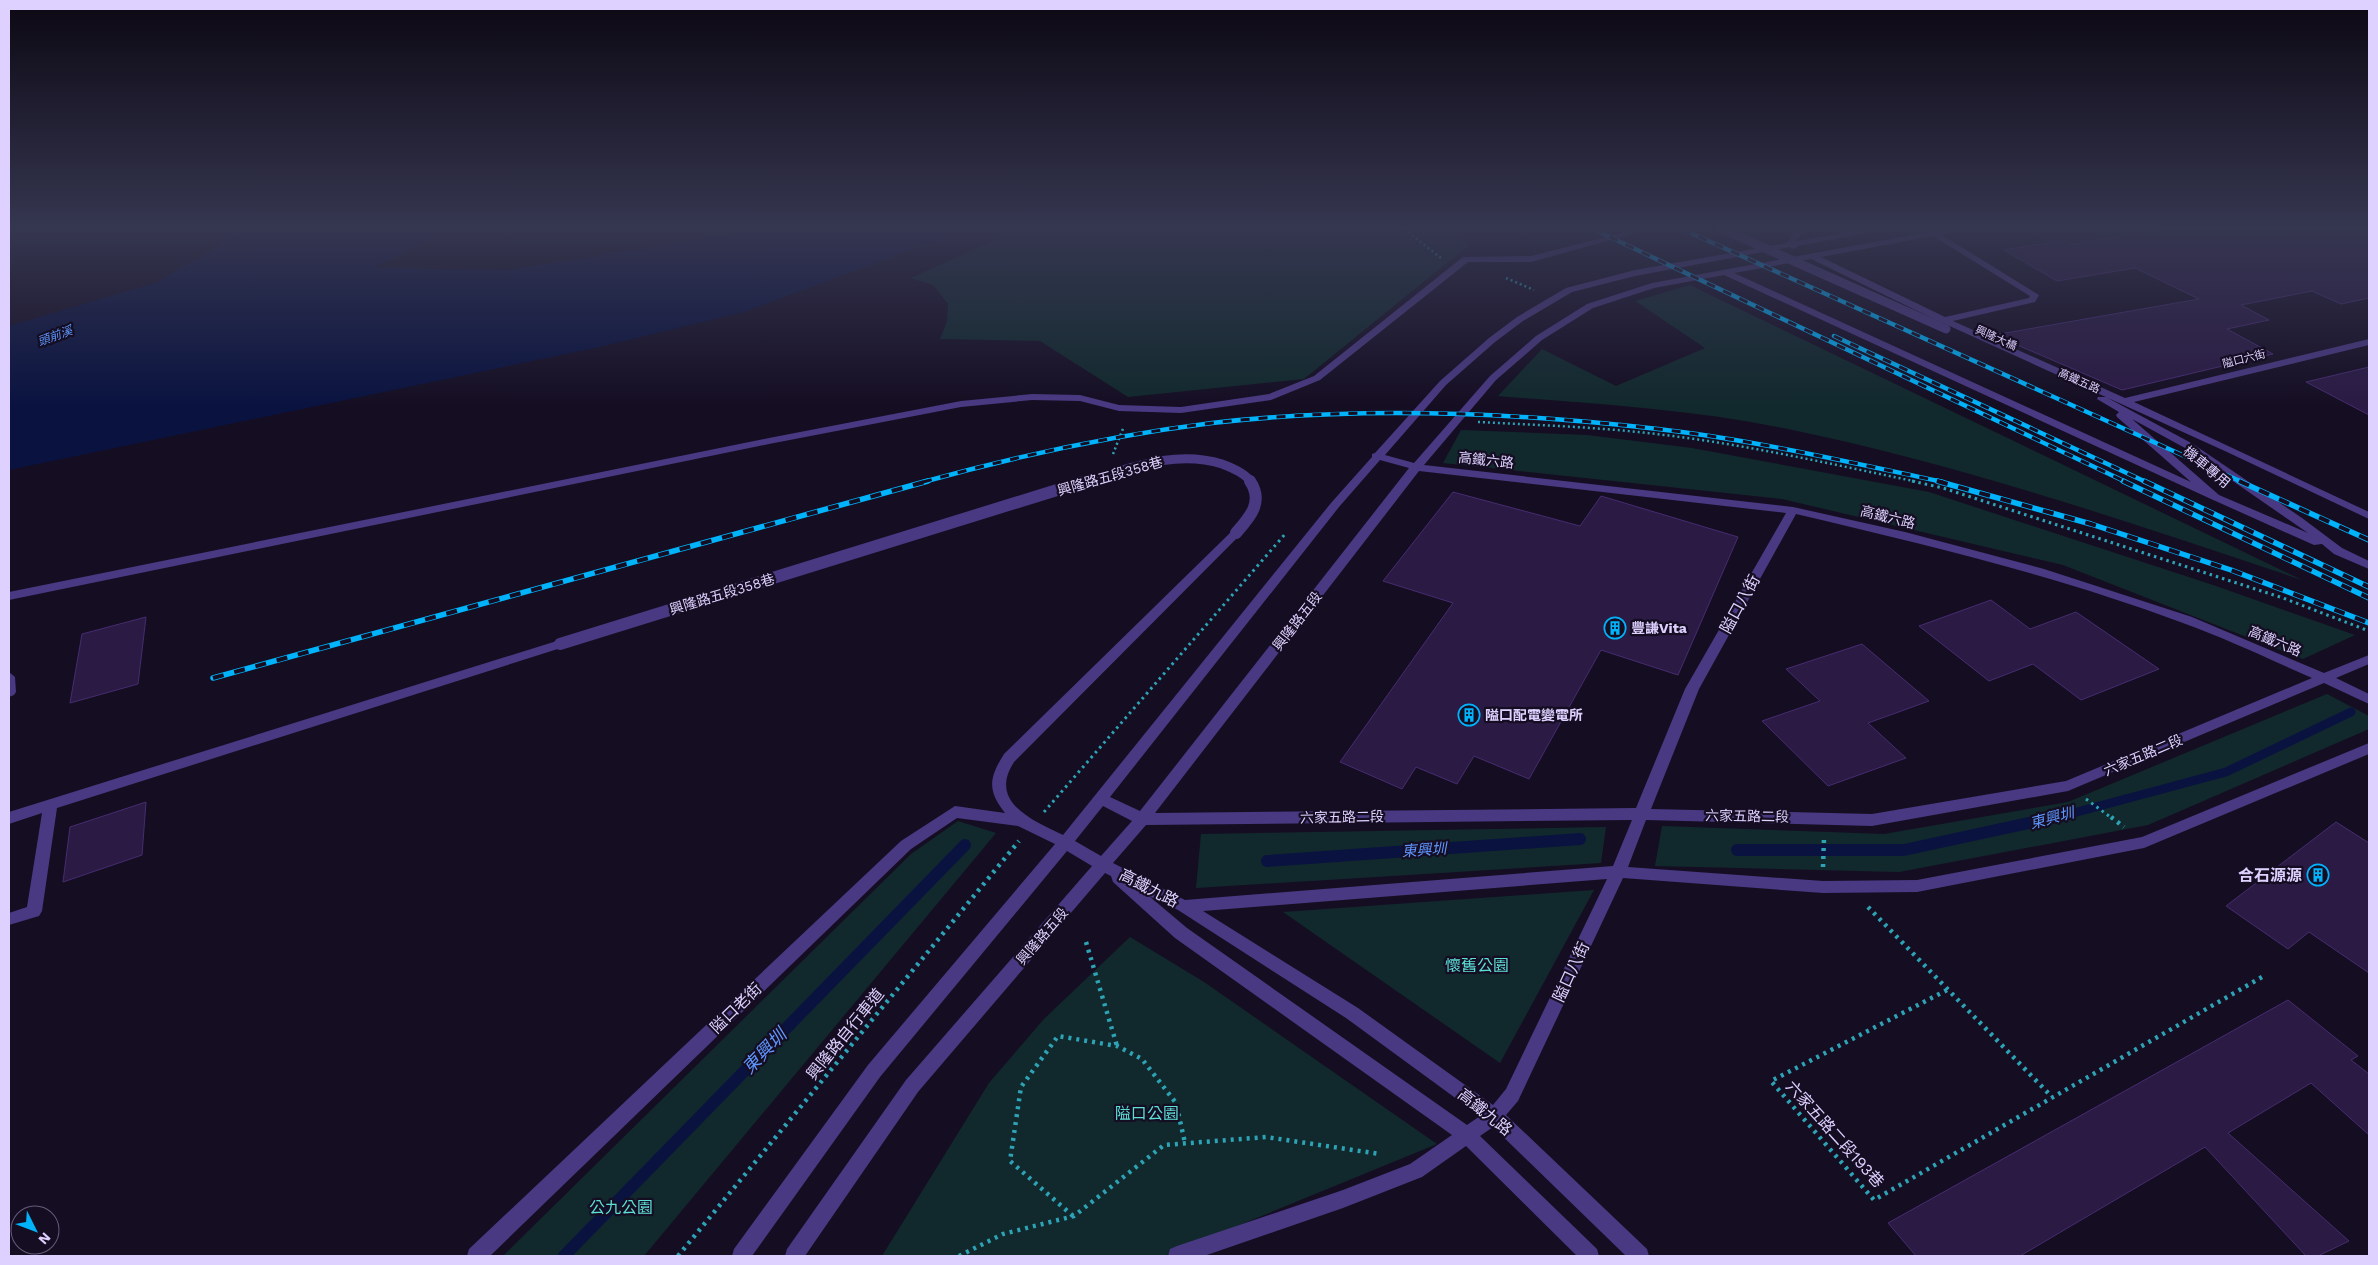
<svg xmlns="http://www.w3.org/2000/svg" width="2378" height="1265" font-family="'Work Sans','Noto Sans TC',sans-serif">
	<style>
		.green { fill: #11292d }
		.water { fill: #0a1340 }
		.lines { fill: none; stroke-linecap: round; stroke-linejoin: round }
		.stream-far1 { stroke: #0a1340; stroke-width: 9 }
		.stream { stroke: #0a1340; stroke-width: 12 }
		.building { fill: #2a1a44; stroke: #462c70 }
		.path-far2 { stroke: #2ea3b5; stroke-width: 2.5; stroke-dasharray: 2 3; stroke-linecap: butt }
		.path-far1 { stroke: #2ea3b5; stroke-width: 3; stroke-dasharray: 2.5 4; stroke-linecap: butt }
		.path { stroke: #2ea3b5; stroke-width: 4.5; stroke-dasharray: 3 5; stroke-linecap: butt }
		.minor { fill: #493982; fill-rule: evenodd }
		.rail-far1-casing { stroke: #00b3fb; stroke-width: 4.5 }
		.rail-casing { stroke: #00b3fb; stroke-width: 5.5 }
		.rail-far1 { stroke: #150e23; stroke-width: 3; stroke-dasharray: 9; stroke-linecap: butt }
		.rail { stroke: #150e23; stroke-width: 4; stroke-dasharray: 11; stroke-linecap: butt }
		.minor-bridge-far1 { stroke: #493982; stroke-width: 9 }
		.minor-bridge { stroke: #493982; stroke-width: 12 }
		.labels { text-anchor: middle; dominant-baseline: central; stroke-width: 4.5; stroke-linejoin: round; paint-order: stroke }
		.far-street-label { font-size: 11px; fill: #ded0ff; stroke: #150e23 }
		.far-water-label { font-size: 12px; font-style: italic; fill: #5e96ff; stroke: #150e23 }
		.street-label { font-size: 14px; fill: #ded0ff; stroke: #150e23 }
		.poi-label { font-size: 14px; font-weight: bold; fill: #ded0ff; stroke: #150e23; text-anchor: start }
		.water-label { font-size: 15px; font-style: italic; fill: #5e96ff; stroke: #150e23 }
		.near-street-label { font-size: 16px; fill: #ded0ff; stroke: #150e23 }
		.near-poi-label { font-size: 16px; font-weight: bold; fill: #ded0ff; stroke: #150e23; text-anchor: end }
		.near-park-label { font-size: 16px; fill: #5cdfd7; stroke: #150e23 }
		.near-water-label { font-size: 18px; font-style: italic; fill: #5e96ff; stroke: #150e23 }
	</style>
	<rect width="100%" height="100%" fill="#150e23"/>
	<!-- green -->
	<path class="green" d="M1020,229H1453L1469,245L1304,379L1128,397L1040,341L940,339L947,321L948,304L933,285L911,278Z
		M1690,285L2302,580C2132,523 1960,464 1783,428C1689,409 1594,404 1498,396L1542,349L1616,386L1705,348L1635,301Z
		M1461,430L1587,435L1692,448L1929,492L2216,586L2355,635L2303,659L2063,565L1782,499L1443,463Z
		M2327,694L2369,716V729L2148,825L1899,872L1655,866L1662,826L1884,834L2068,802Z
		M958,821L996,833L644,1256H503L911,854Z
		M1606,827L1601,863L1196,888L1201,834Z
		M1594,890L1500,1063L1283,912Z
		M1130,937L1204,982L1437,1144L1164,1256H882L989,1083L1044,1019Z"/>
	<!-- water -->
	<path class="water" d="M248,229H449L374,268L511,270L759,229H966L744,312L595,348L9,470V326L155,283Z"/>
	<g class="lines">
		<!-- stream-far1 -->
		<path class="stream-far1" d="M2051,819L2226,772L2351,712"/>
		<!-- stream -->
		<path class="stream" d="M1737,850H1904L2056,817
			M1267,861L1580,839
			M564,1256L965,845"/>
	</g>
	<!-- building -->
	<path class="building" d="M2163,229H2369V298L2341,304L2312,291L2241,305L2269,320L2227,329L2273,354L2122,390L1994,335L2199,299L2135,268L2057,281L2004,250L2064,240L2072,244Z
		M2369,367V415L2306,382Z
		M1453,492L1580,526L1601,496L1738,537L1678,675L1601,650L1529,779L1474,756L1457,784L1416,767L1402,789L1340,762L1453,603L1383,581Z
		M1991,600L2030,629L2076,612L2159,669L2081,700L2033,664L1989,681L1919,626Z
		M146,617L138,684L70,703L82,634Z
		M1862,644L1929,701L1868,723L1906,758L1828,786L1762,721L1820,701L1786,669Z
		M146,802L142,855L63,882L70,827Z
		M2336,822L2369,843V973L2309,932L2288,949L2226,906Z
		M2288,1000L2358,1056L2351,1060L2369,1074V1135L2311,1083L2228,1133L2349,1241L2318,1256H2306L2205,1147L2020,1256H1916L1888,1223Z"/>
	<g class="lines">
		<!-- path-far2 -->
		<path class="path-far2" d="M1404,229L1441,258
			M1506,278L1534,290
			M1478,422C1537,425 1597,427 1656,434C1744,444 1831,464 1918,482
			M1113,454L1124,426"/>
		<!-- path-far1 -->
		<path class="path-far1" d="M1912,481L1943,488L2283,598L2369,631
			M2086,799L2113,819
			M1044,812L1286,533"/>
		<!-- path -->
		<path class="path" d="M2111,817L2124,827
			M1823,867L1824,838
			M1868,907L2052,1097
			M1086,942L1117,1046
			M1947,990L1771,1081L1874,1200L2262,977
			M1073,1216L1010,1161L1021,1087L1058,1036L1117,1046L1142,1059L1176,1103L1185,1143
			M678,1256L1019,841
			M959,1256L1003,1234L1074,1216L1164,1145L1266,1137L1380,1154"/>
		<!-- minor -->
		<path class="minor" d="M1637,229H1650L1531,262H1468L1320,380L1271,400L1181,413L1119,411L1080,401L1032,400L961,407L769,444L9,600V592L769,438L961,401L1032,394L1080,395L1119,405L1181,407L1269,394L1314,376L1463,257L1531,256Z
			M1802,229H1813L1800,236L1796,241L1864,229H1881L1877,231L1798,246L1794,249L1790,247L1635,276L1572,292L1523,321L1495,342L1446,385L1385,455L1414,463L1490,376L1536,336L1587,304L1652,283L1934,231L1963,229L1942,235L2039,295L2035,302L1953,321L2125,398L2369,339V345L2134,402L2369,512V519L2227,452L1943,323L1940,322L1811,259L1734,273L2191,482L2117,417L2116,415L2119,412L2097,399L2098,397H2106L2193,444L2302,518L2342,548L2369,561V569L2334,554L2322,544L2314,545L2211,499L1724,275L1654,288L1593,308L1542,340L1496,380L1424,465L1793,507L1905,532L2044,569L2192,617L2324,673L2369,655V664L2336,678L2369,694V704L2324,683L2068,791L1872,826L1646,820L1628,867L1823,881L1917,880L2142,837L2369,743V754L2144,848L1917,892L1823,893L1623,878L1518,1101L1506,1115L1647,1249L1649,1256H1626L1493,1127L1480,1136L1597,1249L1599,1256H1577L1466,1146L1422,1177L1343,1208L1204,1256H1168L1170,1249L1177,1246L1343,1190L1410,1164L1452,1135L1175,938L1113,882L1111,876L1105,873L918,1092L805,1256H785L787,1249L906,1080L1092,866L1067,851L880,1077L752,1256H732L734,1249L868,1065L1055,844L1018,826L957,818L911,849L490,1256H467L469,1249L901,841L955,806L1005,813C987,790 989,778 1004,754L1232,531L1236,529L1242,533L1014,762C988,802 1032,820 1063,835L1331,503L1372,457V454L1375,453L1440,381L1489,338L1517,317L1566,288L1635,270L1787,243L1794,232ZM1933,236L2030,296L2029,298L1945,317L1821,257ZM2132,419L2185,448L2308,533L2219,495ZM1380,460L1409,468L1140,811L1110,797L1339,507ZM1419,471L1786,513L1685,689L1636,808L1155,813ZM1796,514C1927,545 2058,576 2183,623C2227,639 2269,659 2312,678L2066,781L1872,814L1651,809L1699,689ZM1103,806L1132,821L1101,856L1075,841ZM1632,820L1613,866L1185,900L1113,863L1146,825ZM1607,879L1506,1089L1493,1105L1358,1008L1203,911ZM1149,896L1178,910L1346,1018L1480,1116L1467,1125L1187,928Z
			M560,640L566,644L564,647L57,808L42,911L39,916L9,925V913L27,907L42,813L9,824V812Z
			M9,672L15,677L16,692L14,695L9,697Z"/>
		<!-- rail-far1 casing -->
		<g class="rail-far1-casing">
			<path id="rail-far1" d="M1593,229L2126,482
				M1682,229L2242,482
				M1834,336L2146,482
				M923,482C1017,456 1115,435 1212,423C1360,406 1511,412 1658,429C1754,440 1848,462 1943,482"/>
		</g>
		<!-- rail casing -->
		<g class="rail-casing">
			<path id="rail" d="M1937,481L2091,524L2231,570L2369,623
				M2123,481L2369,598
				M2144,481L2369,587
				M2239,481L2369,540
				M213,678L928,481"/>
		</g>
		<!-- rail-far1 -->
		<use href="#rail-far1" class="rail-far1"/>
		<!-- rail -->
		<use href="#rail" class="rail"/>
		<!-- minor-bridge-far1 -->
		<path class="minor-bridge-far1" d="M1722,229L1946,329
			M1082,482C1128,469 1175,449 1222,464C1233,468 1245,473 1251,482"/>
		<!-- minor-bridge -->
		<path class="minor-bridge" d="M1236,533C1250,517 1264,502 1250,481
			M560,644L1086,481"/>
	</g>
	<!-- sky -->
	<linearGradient id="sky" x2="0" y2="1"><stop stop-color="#0c0813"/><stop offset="0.56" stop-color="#353650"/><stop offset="1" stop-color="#353650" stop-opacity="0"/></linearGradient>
	<rect width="2378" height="406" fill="url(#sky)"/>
	<!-- icons -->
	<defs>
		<g id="building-ring" transform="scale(1.125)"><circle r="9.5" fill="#150e23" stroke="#00b3fb" stroke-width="1.5"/><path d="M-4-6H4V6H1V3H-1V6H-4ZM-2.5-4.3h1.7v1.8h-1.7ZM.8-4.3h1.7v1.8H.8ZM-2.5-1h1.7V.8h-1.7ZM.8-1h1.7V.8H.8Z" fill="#00b3fb"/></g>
	</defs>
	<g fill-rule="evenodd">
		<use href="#building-ring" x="1615" y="628"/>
		<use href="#building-ring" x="1469" y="715"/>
		<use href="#building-ring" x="2318" y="875"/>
	</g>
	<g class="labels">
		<!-- far-street labels -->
		<g class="far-street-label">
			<text transform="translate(1996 338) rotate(24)">興隆大橋</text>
			<text transform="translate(2244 359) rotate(-14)">隘口六街</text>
			<text transform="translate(2079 381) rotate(24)">高鐵五路</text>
		</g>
		<!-- far-water labels -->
		<g class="far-water-label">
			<text transform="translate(55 336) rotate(-20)">頭前溪</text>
		</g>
		<!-- street labels -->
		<g class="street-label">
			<text transform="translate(1486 460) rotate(6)">高鐵六路</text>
			<text transform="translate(2207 467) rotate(40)">機車專用</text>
			<text transform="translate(1110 476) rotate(-16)">興隆路五段358巷</text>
			<text transform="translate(1888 517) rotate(14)">高鐵六路</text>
			<text transform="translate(722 594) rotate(-17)">興隆路五段358巷</text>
			<text transform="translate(1297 621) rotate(-52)">興隆路五段</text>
			<text transform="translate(2275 641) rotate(23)">高鐵六路</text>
			<text transform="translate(2143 755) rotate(-23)">六家五路二段</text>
			<text transform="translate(1747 816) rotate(1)">六家五路二段</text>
			<text transform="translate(1342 817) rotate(-1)">六家五路二段</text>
			<text transform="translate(1042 936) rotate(-49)">興隆路五段</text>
		</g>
		<!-- poi labels -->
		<g class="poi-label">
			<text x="1631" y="628">豐謙Vita</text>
			<text x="1485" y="715">隘口配電變電所</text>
		</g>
		<!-- water labels -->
		<g class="water-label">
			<text transform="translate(2052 818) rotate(-15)">東興圳</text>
			<text transform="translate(1424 850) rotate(-4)">東興圳</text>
		</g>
		<!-- near-street labels -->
		<g class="near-street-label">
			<text transform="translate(1740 604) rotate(-61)">隘口八街</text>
			<text transform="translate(1149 888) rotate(27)">高鐵九路</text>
			<text transform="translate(1571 972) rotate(-65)">隘口八街</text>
			<text transform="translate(736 1008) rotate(-44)">隘口老街</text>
			<text transform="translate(845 1034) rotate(-51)">興隆路自行車道</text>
			<text transform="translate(1485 1112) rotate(39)">高鐵九路</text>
			<text transform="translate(1835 1134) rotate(48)">六家五路二段193巷</text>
		</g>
		<!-- near-poi labels -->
		<g class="near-poi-label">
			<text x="2302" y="875">合石源源</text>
		</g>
		<!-- near-park labels -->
		<g class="near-park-label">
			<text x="1477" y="965">懷舊公園</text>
			<text x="1147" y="1113">隘口公園</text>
			<text x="621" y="1207">公九公園</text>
		</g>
		<!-- near-water labels -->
		<g class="near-water-label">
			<text transform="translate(764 1051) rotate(-46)">東興圳</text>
		</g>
	</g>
	<!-- border -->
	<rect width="2378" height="1265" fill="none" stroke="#ded0ff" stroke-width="20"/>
	<!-- north arrow -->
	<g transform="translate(35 1230) rotate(132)"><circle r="24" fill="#150e23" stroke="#655c7b"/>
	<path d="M0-4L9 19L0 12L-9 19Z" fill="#00b3fb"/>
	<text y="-8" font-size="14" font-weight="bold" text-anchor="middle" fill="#ded0ff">N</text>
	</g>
</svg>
